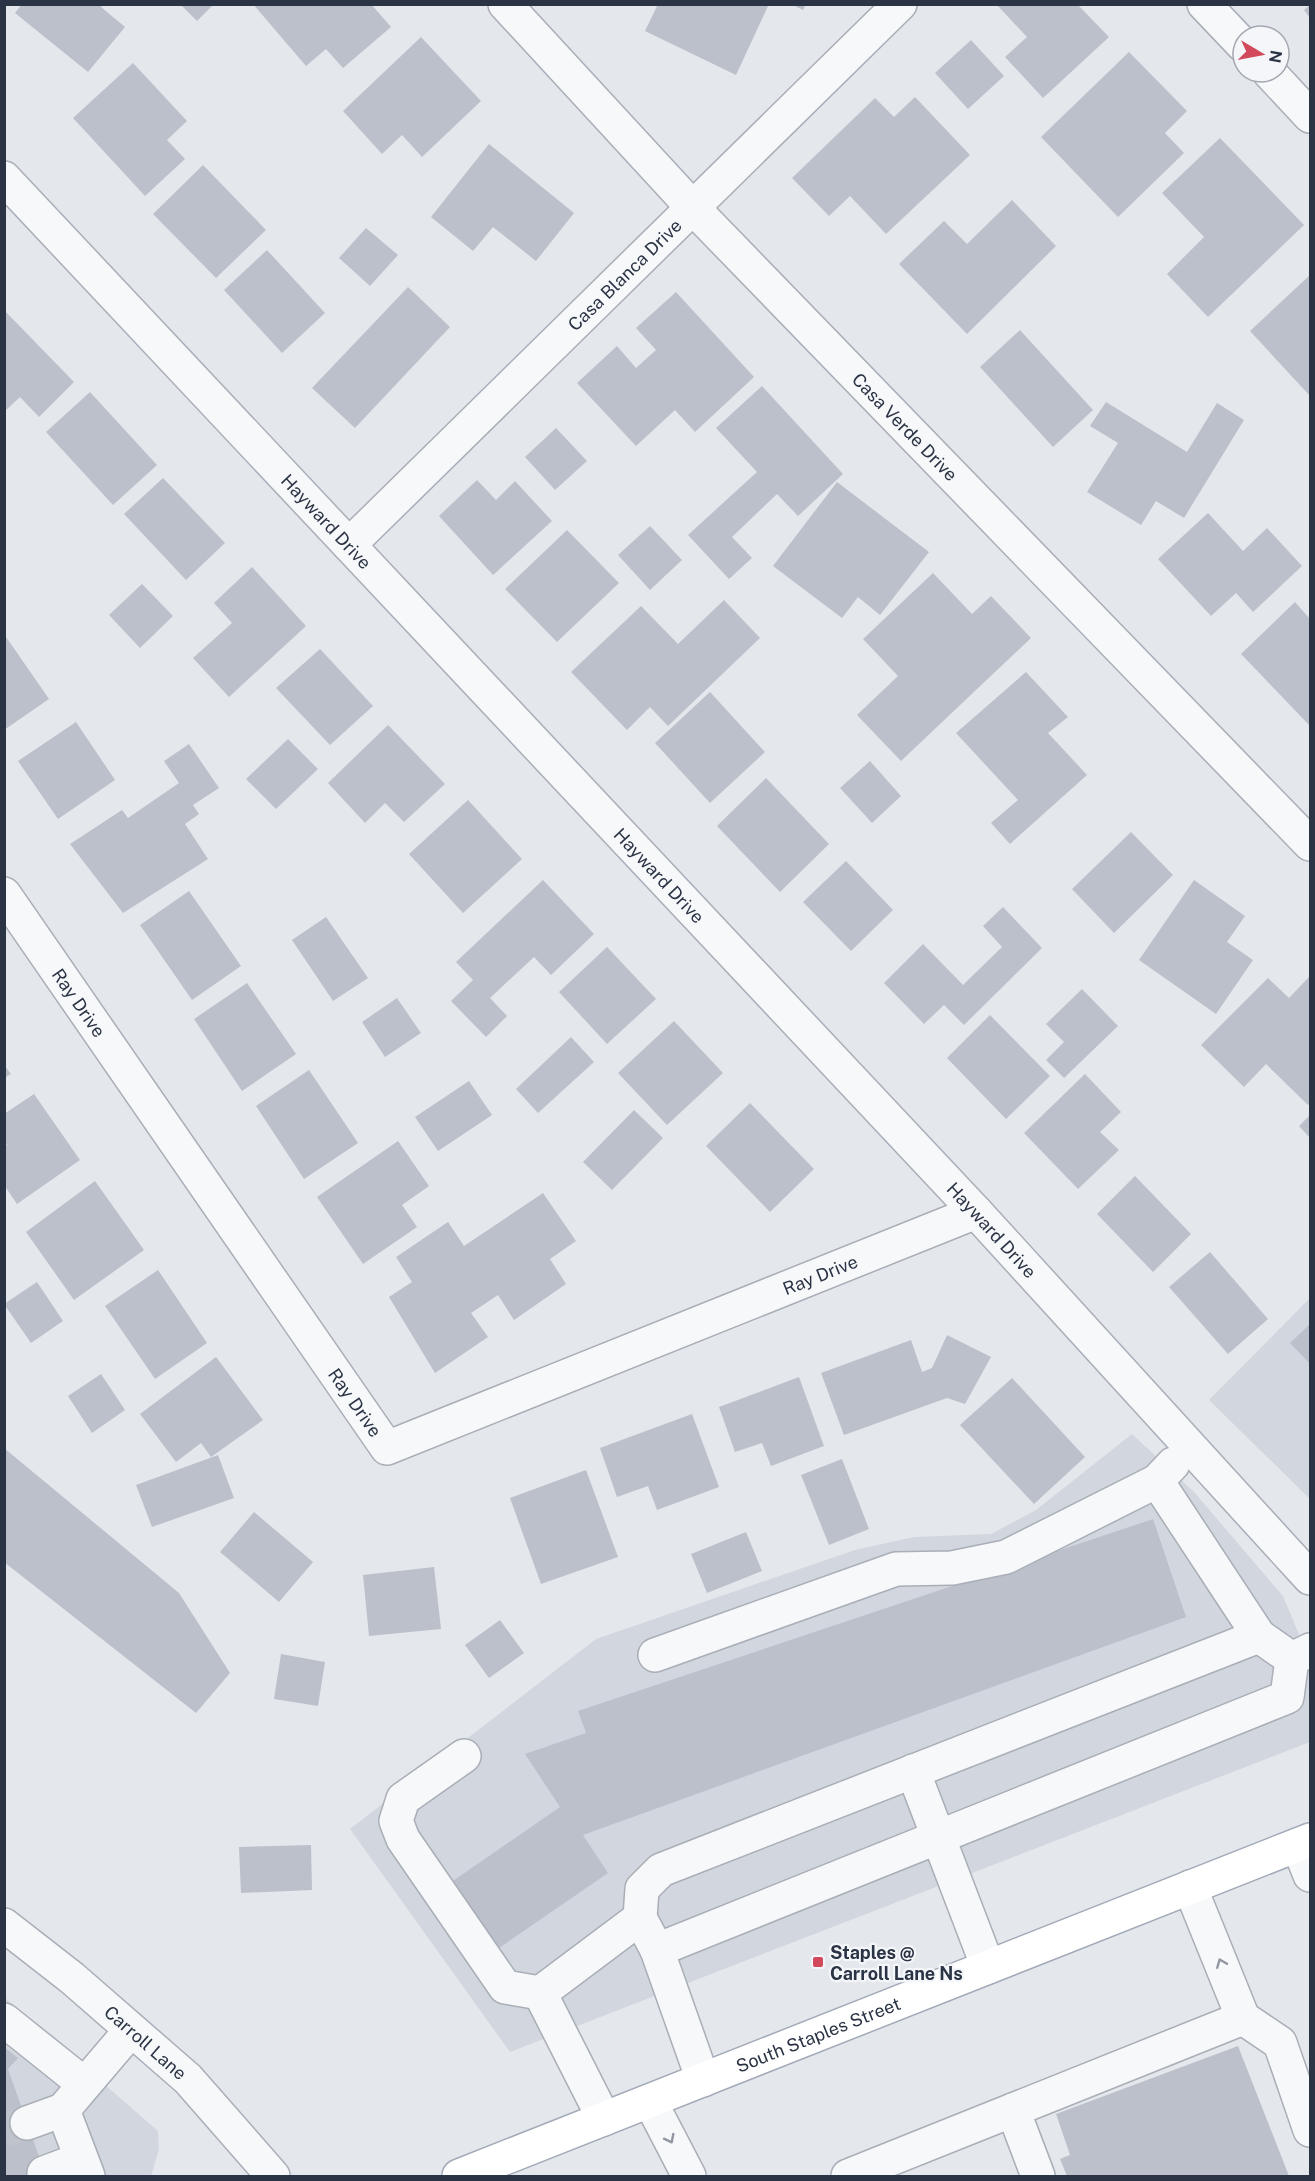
<svg xmlns="http://www.w3.org/2000/svg" width="1315" height="2181" font-family="'Public Sans',sans-serif">
	<style>
		.built { fill: #d2d6de }
		.building { fill: #bbc0ca }
		.lines { fill: none; stroke-linecap: round; stroke-linejoin: round }
		.minor-tunnel { stroke: #bfc3cb; stroke-width: 33; stroke-dasharray: 33 16; stroke-linecap: butt }
		.minor-casing { stroke: #a9aeb7; stroke-width: 36 }
		.major-casing { stroke: #a3abb8; stroke-width: 36 }
		.minor { stroke: #f7f8fa; stroke-width: 33 }
		.major { stroke: #fff; stroke-width: 33 }
		.oneway { stroke: #9196a0 }
		.poi-dot { fill: #d1495b; stroke: #f4f6f9; stroke-width: 2 }
		.labels { text-anchor: middle; dominant-baseline: central; stroke-width: 4.5; stroke-linejoin: round; paint-order: stroke }
		.street-label { font-size: 18px; fill: #2b3445; stroke: #f4f6f9 }
		.poi-label { font-size: 18px; font-weight: bold; fill: #2b3445; stroke: #f4f6f9; text-anchor: start }
	</style>
	<rect width="100%" height="100%" fill="#e4e7ec"/>
	<!-- built -->
	<path class="built" d="M1310,1298V1499L1209,1400Z
		M1132,1434L1194,1492L1283,1596L1310,1661V1742L510,2052L350,1829L596,1639L855,1550L914,1537L991,1534L1036,1510Z
		M4,1997L158,2131L159,2149L151,2176H5Z"/>
	<!-- building -->
	<path class="building" d="M22,4H103L101,7L125,27L88,72L15,13Z
		M180,4H214L197,21Z
		M253,4H371L391,27L343,68L326,49L306,66Z
		M658,4H769L736,75L645,31Z
		M791,4H806L803,10Z
		M997,5H1078L1109,37L1043,98L1005,57L1027,37Z
		M1310,5V18L1304,10Z
		M421,37L481,101L422,157L402,135L382,154L343,111Z
		M971,40L1004,76L968,109L935,73Z
		M1129,52L1187,111L1165,133L1184,153L1118,217L1041,137Z
		M133,63L187,121L167,140L185,159L145,196L73,118Z
		M915,97L970,155L886,234L850,196L829,216L792,178L875,98L894,117Z
		M1220,138L1304,225L1208,317L1167,274L1204,237L1162,193Z
		M489,144L574,213L536,261L493,227L473,251L431,217Z
		M203,165L266,230L216,278L153,214Z
		M1012,200L1056,246L967,334L899,264L944,221L967,244Z
		M366,228L398,255L370,286L339,258Z
		M267,250L325,313L282,353L224,290Z
		M1310,275V396L1250,331Z
		M408,287L450,327L355,428L312,388Z
		M676,292L754,377L695,432L675,410L636,446L577,383L617,346L636,368L656,350L636,328Z
		M4,310L74,382L39,417L20,397L4,412Z
		M1020,330L1093,410L1053,447L980,367Z
		M762,386L843,474L798,516L777,494L732,537L752,558L729,579L688,535L757,472L716,428Z
		M90,392L157,465L113,505L46,432Z
		M1106,402L1187,452L1217,403L1244,420L1184,518L1156,501L1141,525L1087,492L1118,443L1090,426Z
		M556,428L587,461L555,490L525,457Z
		M163,478L225,543L186,580L124,514Z
		M477,480L496,500L515,481L552,521L493,575L439,516Z
		M837,482L929,552L880,615L858,597L842,618L773,566Z
		M1208,513L1243,551L1267,528L1302,566L1253,612L1236,593L1211,616L1158,559Z
		M650,526L682,560L650,590L618,555Z
		M567,530L619,583L557,642L505,589Z
		M252,567L306,626L229,697L193,658L232,623L214,603Z
		M933,573L972,614L991,596L1031,638L901,761L857,715L898,676L863,639Z
		M142,584L173,616L140,648L109,615Z
		M724,600L760,638L668,726L650,707L627,730L571,672L641,606L678,644Z
		M1295,602L1310,619V726L1241,654Z
		M4,634L49,699L4,730Z
		M320,649L373,706L330,745L276,688Z
		M1026,672L1068,717L1048,733L1087,775L1010,844L991,823L1018,800L956,733Z
		M710,692L765,752L710,803L655,743Z
		M76,722L115,780L58,819L18,761Z
		M388,725L445,784L404,822L385,803L365,823L328,783Z
		M288,739L318,769L276,809L246,779Z
		M189,744L219,788L193,805L199,814L185,824L208,859L123,913L70,844L122,810L128,818L179,783L164,761Z
		M870,761L901,796L872,823L840,788Z
		M766,778L829,844L780,892L717,826Z
		M468,800L522,859L463,913L409,854Z
		M1131,832L1173,875L1114,933L1072,889Z
		M846,861L893,910L851,951L803,902Z
		M543,880L594,934L551,975L534,957L490,998L507,1016L486,1037L451,1001L473,980L456,962Z
		M1194,880L1245,916L1227,942L1253,960L1216,1014L1139,960Z
		M189,891L241,966L192,1000L140,925Z
		M1003,907L1042,948L964,1025L944,1005L924,1024L884,983L923,944L963,985L1002,947L983,926Z
		M326,917L368,978L333,1001L292,940Z
		M607,947L656,999L607,1044L559,992Z
		M1310,976V1103L1308,1105L1266,1064L1244,1087L1201,1045L1268,978L1289,998Z
		M247,983L296,1054L242,1091L194,1019Z
		M1082,989L1118,1026L1064,1078L1046,1060L1064,1042L1046,1024Z
		M397,998L421,1033L385,1057L362,1022Z
		M990,1015L1050,1076L1006,1119L947,1058Z
		M674,1021L723,1073L667,1125L618,1073Z
		M571,1037L594,1062L538,1113L516,1089Z
		M4,1065L11,1074L4,1078Z
		M309,1070L358,1143L304,1179L256,1106Z
		M1085,1074L1121,1112L1100,1132L1119,1150L1078,1189L1024,1133Z
		M469,1081L492,1115L438,1151L415,1117Z
		M34,1094L80,1160L17,1204L4,1185V1147L7,1145L4,1140V1114Z
		M750,1103L814,1169L770,1212L706,1146Z
		M634,1110L663,1138L612,1190L583,1162Z
		M1310,1115V1138L1299,1126Z
		M398,1141L429,1186L402,1205L417,1227L363,1264L317,1197Z
		M1135,1176L1191,1234L1153,1272L1097,1214Z
		M95,1181L144,1250L74,1300L26,1232Z
		M543,1193L576,1241L550,1259L566,1284L514,1320L498,1295L471,1313L488,1337L435,1373L389,1297L412,1282L396,1257L448,1222L464,1246Z
		M1210,1252L1268,1319L1228,1354L1169,1287Z
		M158,1270L207,1343L155,1379L105,1306Z
		M37,1282L63,1321L31,1343L4,1304Z
		M1310,1324V1364L1290,1343Z
		M947,1335L991,1357L965,1404L947,1398L844,1435L821,1373L911,1340L922,1372L932,1368Z
		M216,1357L263,1420L211,1457L201,1443L176,1462L140,1414Z
		M101,1374L125,1410L92,1433L68,1396Z
		M799,1377L824,1446L771,1466L762,1443L735,1452L719,1407Z
		M1012,1378L1085,1457L1034,1504L960,1425Z
		M692,1414L719,1487L657,1510L648,1486L617,1497L600,1448Z
		M4,1448L179,1593L230,1673L196,1713L4,1562Z
		M218,1455L234,1498L152,1527L136,1485Z
		M842,1459L869,1529L829,1545L801,1475Z
		M586,1470L618,1557L541,1584L510,1498Z
		M254,1512L313,1562L279,1602L220,1552Z
		M1153,1519L1186,1617L583,1835L608,1873L496,1950L450,1883L560,1807L525,1754L586,1733L578,1711Z
		M746,1532L762,1571L707,1593L691,1554Z
		M434,1567L441,1629L369,1636L363,1575Z
		M500,1620L524,1653L489,1678L465,1645Z
		M281,1654L325,1662L318,1706L274,1699Z
		M311,1845L312,1890L241,1893L239,1847Z
		M1238,2046L1289,2176H1067L1060,2159L1070,2155L1056,2114Z
		M4,2047L18,2058L8,2069L46,2176H4Z"/>
	<g class="lines">
		<!-- minor-tunnel -->
		<path class="minor-tunnel" d="M4,2131L27,2123"/>
		<!-- minor casing -->
		<g class="minor-casing">
			<g id="minor">
				<path id="s1" d="M505,4L694,209L1310,844"/>
				<path d="M1204,4L1243,45"/>
				<path d="M1269,72L1310,116"/>
				<path id="s2" d="M4,178L976,1212L1310,1578"/>
				<path id="s3" d="M349,545L900,4"/>
				<path id="s4" d="M4,894L387,1448L976,1212"/>
				<path d="M1173,1464L1157,1481L1259,1636"/>
				<path d="M655,1655L896,1569L952,1568L1006,1557L1157,1481"/>
				<path d="M464,1756L403,1799L396,1821L403,1839L505,1987L540,1993"/>
				<path d="M913,1771L988,1967"/>
				<path d="M1298,1845L1310,1875"/>
				<path d="M1190,1887L1243,2018L1280,2043L1310,2130"/>
				<path id="s5" d="M4,1925L72,1978L188,2079L273,2176"/>
				<path d="M657,1950L1287,1697L1292,1659"/>
				<path d="M4,2020L84,2084"/>
				<path d="M703,2080L657,1950L640,1918L642,1889L661,1870L1259,1636L1292,1659L1310,1650"/>
				<path d="M650,2101L689,2176"/>
				<path d="M1013,2110L1038,2176"/>
				<path d="M604,2119L540,1993L640,1918"/>
				<path d="M27,2123L63,2110"/>
				<path d="M44,2173L81,2159"/>
				<path d="M88,2176L63,2110L131,2030"/>
				<path d="M848,2176L1243,2018"/>
			</g>
		</g>
		<!-- major casing -->
		<g class="major-casing">
			<g id="major">
				<path id="s6" d="M459,2176L1310,1840"/>
			</g>
		</g>
		<!-- minor -->
		<use href="#minor" class="minor"/>
		<!-- major -->
		<use href="#major" class="major"/>
	</g>
	<!-- one-way arrows -->
	<defs><path id="oneway-chevron" d="M-2-3.5L2.5 0L-2 3.5" fill="none" stroke-width="1.6" stroke-linecap="round" stroke-linejoin="round" transform="scale(1.5)"/></defs>
	<g class="oneway">
		<use href="#oneway-chevron" transform="translate(1221 1963) rotate(-112)"/>
		<use href="#oneway-chevron" transform="translate(670 2139) rotate(63)"/>
	</g>
	<!-- markers -->
	<rect class="poi-dot" x="812" y="1956" width="12" height="12" rx="3"/>
	<g class="labels">
		<!-- street labels -->
		<g class="street-label">
			<text stroke="none"><textPath href="#s3" startOffset="386">Casa Blanca Drive</textPath></text>
			<text stroke="none"><textPath href="#s1" startOffset="582">Casa Verde Drive</textPath></text>
			<text stroke="none"><textPath href="#s2" startOffset="471">Hayward Drive</textPath></text>
			<text stroke="none"><textPath href="#s2" startOffset="957">Hayward Drive</textPath></text>
			<text stroke="none"><textPath href="#s4" startOffset="132">Ray Drive</textPath></text>
			<text stroke="none"><textPath href="#s2" startOffset="1443">Hayward Drive</textPath></text>
			<text stroke="none"><textPath href="#s4" startOffset="1140">Ray Drive</textPath></text>
			<text stroke="none"><textPath href="#s4" startOffset="618">Ray Drive</textPath></text>
			<text stroke="none"><textPath href="#s6" startOffset="386">South Staples Street</textPath></text>
			<text stroke="none"><textPath href="#s5" startOffset="184">Carroll Lane</textPath></text>
		</g>
		<!-- poi labels -->
		<g class="poi-label">
			<text x="830" y="1952">Staples @<tspan x="830" dy="21">Carroll Lane Ns</tspan></text>
		</g>
	</g>
	<!-- border -->
	<rect width="1315" height="2181" fill="none" stroke="#2b3445" stroke-width="12"/>
	<!-- north arrow -->
	<g transform="translate(1261 54) rotate(100)"><circle r="28" fill="#f4f6f9" stroke="#a4a8b1" stroke-width="1.5"/>
	<path d="M0-4.5L10 22L0 15L-10 22Z" fill="#d1495b"/>
	<text y="-9" font-size="16" font-weight="bold" text-anchor="middle" fill="#2b3445">N</text>
	</g>
</svg>
